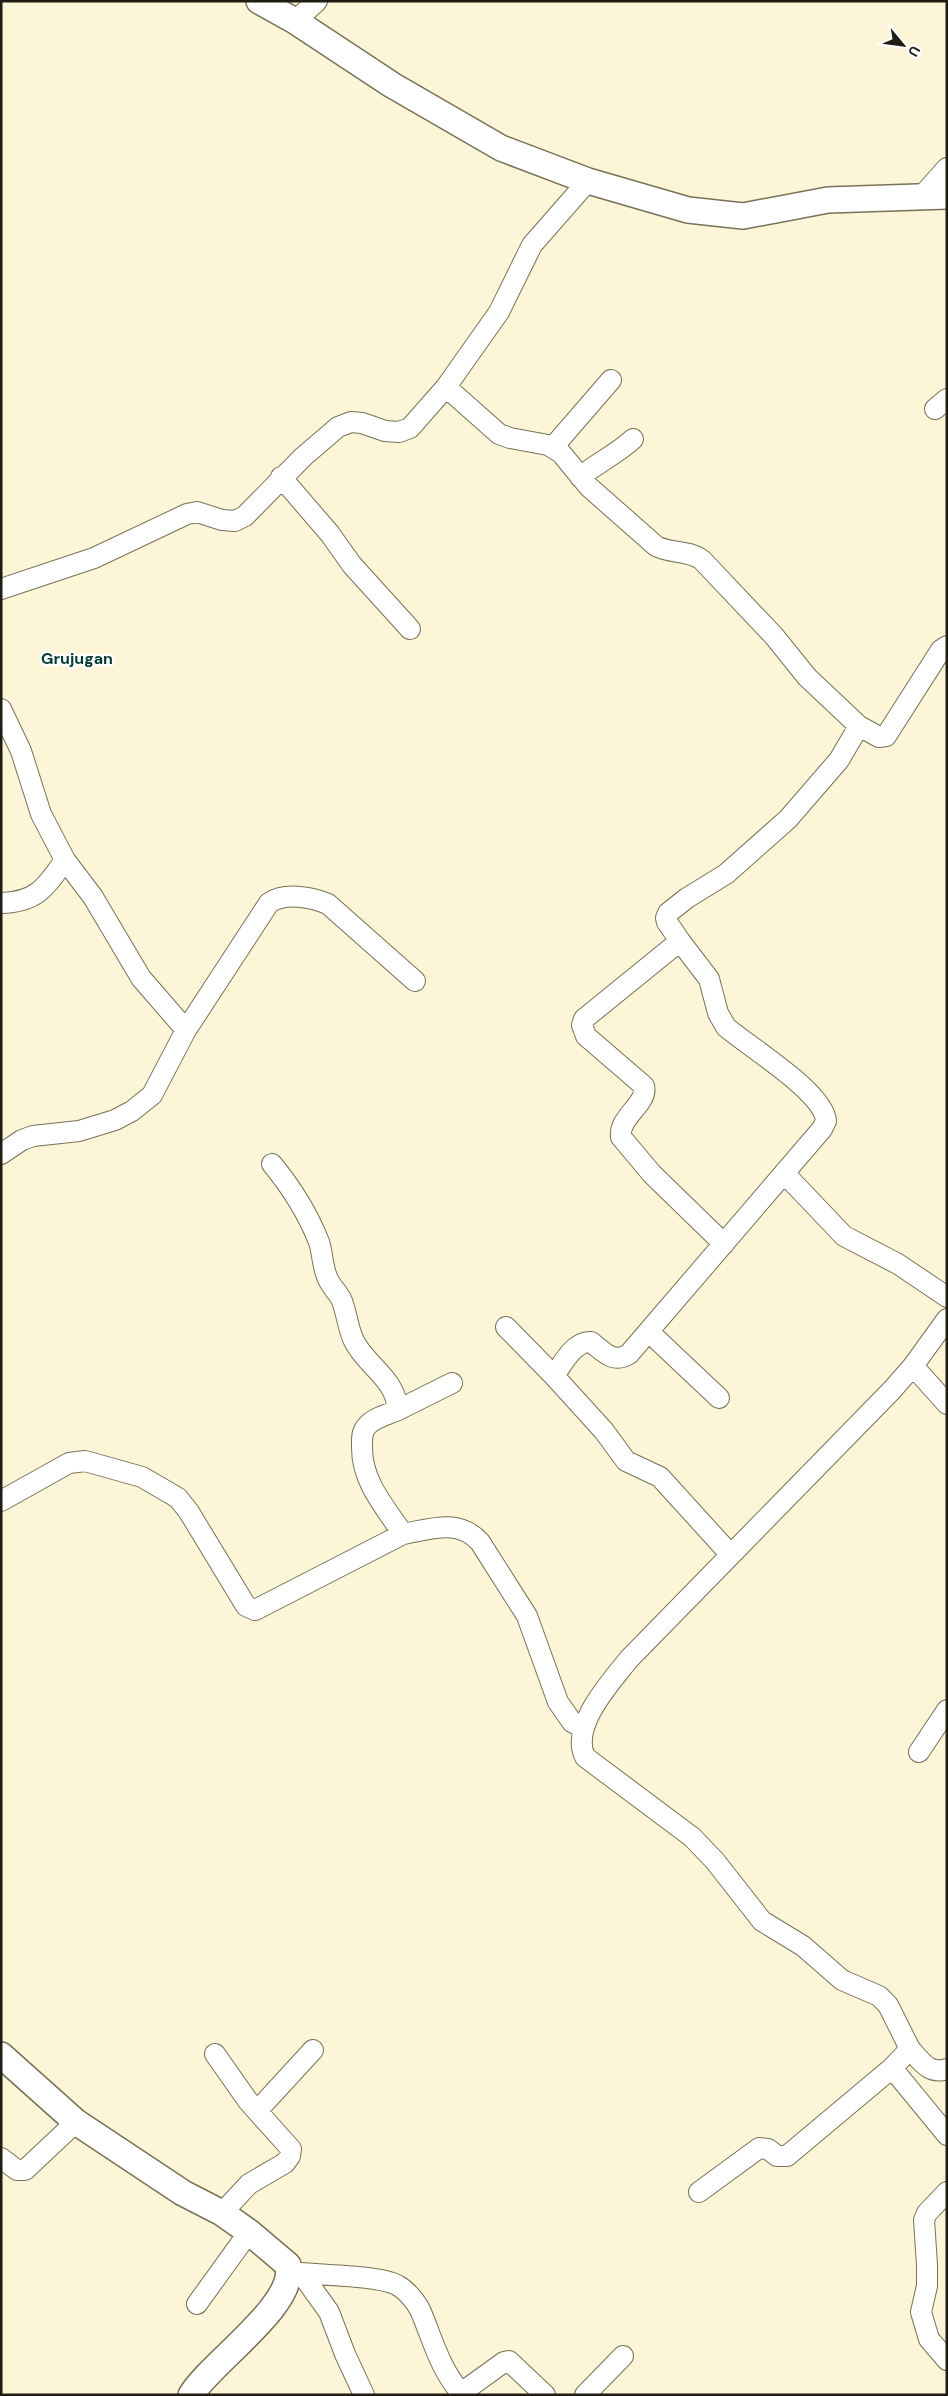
<svg xmlns="http://www.w3.org/2000/svg" width="948" height="2396" font-family="'DM Sans',sans-serif">
	<style>
		.lines { fill: none; stroke-linecap: round; stroke-linejoin: round }
		.minor-casing { stroke: #787157; stroke-width: 22 }
		.tertiary-casing { stroke: #787157; stroke-width: 28 }
		.minor { stroke: #fff; stroke-width: 20 }
		.tertiary { stroke: #fff; stroke-width: 25 }
		.labels { text-anchor: middle; dominant-baseline: central; stroke-width: 4.5; stroke-linejoin: round; paint-order: stroke }
		.quarter-label { font-size: 16px; font-weight: bold; fill: #043c2f; stroke: #fff }
	</style>
	<rect width="100%" height="100%" fill="#fcf5d7"/>
	<g class="lines">
		<!-- minor casing -->
		<g class="minor-casing">
			<path id="minor" d="M295,21L317,1
				M922,196L947,168
				M446,387L499,434L510,438L548,445L561,453L589,487L656,546C671,554 689,550 702,560L774,636L807,677L859,726L839,760L788,819L726,874L687,898L668,913L666,918L667,922L680,941L584,1019L582,1025L586,1036L644,1086C649,1103 618,1117 621,1137L652,1174L724,1244
				M935,409L947,399
				M553,447L611,380
				M281,477L330,534L352,565L410,629
				M580,477C597,463 617,454 633,439
				M1,589L94,558L187,514L197,512L222,520L235,521L245,516L303,457L338,427L351,422L362,423L385,431L399,432L410,428L446,387L499,312L532,245L588,181
				M1,709L21,751L41,814L65,860L93,897L141,978L186,1030
				M859,726L879,737L886,736L941,650L947,646
				M1,903C37,902 46,887 65,860
				M1,1154L22,1140L33,1136L79,1131L115,1120L132,1111L152,1095L186,1030L269,903C285,892 311,897 328,904L415,981
				M272,1164C291,1187 308,1214 319,1242C323,1254 322,1267 328,1279C331,1287 339,1293 342,1301C347,1314 348,1329 354,1341C367,1367 395,1377 398,1410C389,1414 373,1418 367,1426C361,1432 362,1440 362,1448C362,1482 385,1507 403,1534C431,1529 458,1518 480,1542L527,1616L558,1702L572,1722L583,1728
				M784,1173L844,1236L898,1264L947,1297
				M947,1319L913,1366L892,1390L629,1659C610,1683 570,1726 585,1757L692,1837L715,1861L762,1921L803,1946L842,1980L879,1996L888,2005L910,2049L892,2068L947,2135
				M506,1327L554,1376L604,1431L626,1461L660,1477L730,1554
				M649,1332L719,1398
				M913,1366L947,1404
				M554,1376C563,1363 574,1341 591,1342C604,1352 613,1364 629,1354L822,1129L826,1121C824,1092 749,1047 726,1027L718,1013L709,979L680,941
				M398,1410L452,1383
				M1,1501L69,1463L85,1461L142,1477L178,1498L189,1512L246,1606L255,1610L403,1534
				M919,1752L947,1710
				M910,2049C921,2061 929,2075 947,2069
				M215,2054L248,2101L291,2149L290,2156L285,2163L249,2184L222,2213
				M257,2111L313,2050
				M1,2158L17,2170H25L76,2122
				M699,2192L759,2148L768,2149L777,2156H787L892,2068
				M947,2192L927,2213L924,2220L927,2265V2286L921,2312L929,2339L947,2360
				M289,2272C315,2275 377,2275 397,2285C408,2291 419,2305 423,2317C434,2344 441,2370 461,2393L504,2362L509,2361L545,2395
				M301,2273L329,2312L345,2354L364,2395
				M197,2304L249,2232
				M585,2395L623,2356"/>
		</g>
		<!-- tertiary casing -->
		<g class="tertiary-casing">
			<path id="tertiary" d="M259,1L295,21L392,85L501,148L588,181L688,210L743,216L828,200L947,196
				M1,2055L76,2122L183,2193L222,2213L249,2232L288,2265C297,2305 212,2361 191,2395"/>
		</g>
		<!-- minor -->
		<use href="#minor" class="minor"/>
		<!-- tertiary -->
		<use href="#tertiary" class="tertiary"/>
	</g>
	<g class="labels">
		<!-- quarter labels -->
		<g class="quarter-label">
			<text x="77" y="658">Grujugan</text>
		</g>
	</g>
	<!-- border -->
	<rect width="948" height="2396" fill="none" stroke="#1f1c12" stroke-width="5"/>
	<!-- north arrow -->
	<g transform="translate(903 45) rotate(119)" stroke="#ffffff" stroke-width="4" paint-order="stroke">
	<path d="M0-4L9 19L0 12L-9 19Z" fill="#1f1c12"/>
	<text y="-8" font-size="14" font-weight="bold" text-anchor="middle" fill="#1f1c12">U</text>
	</g>
</svg>
